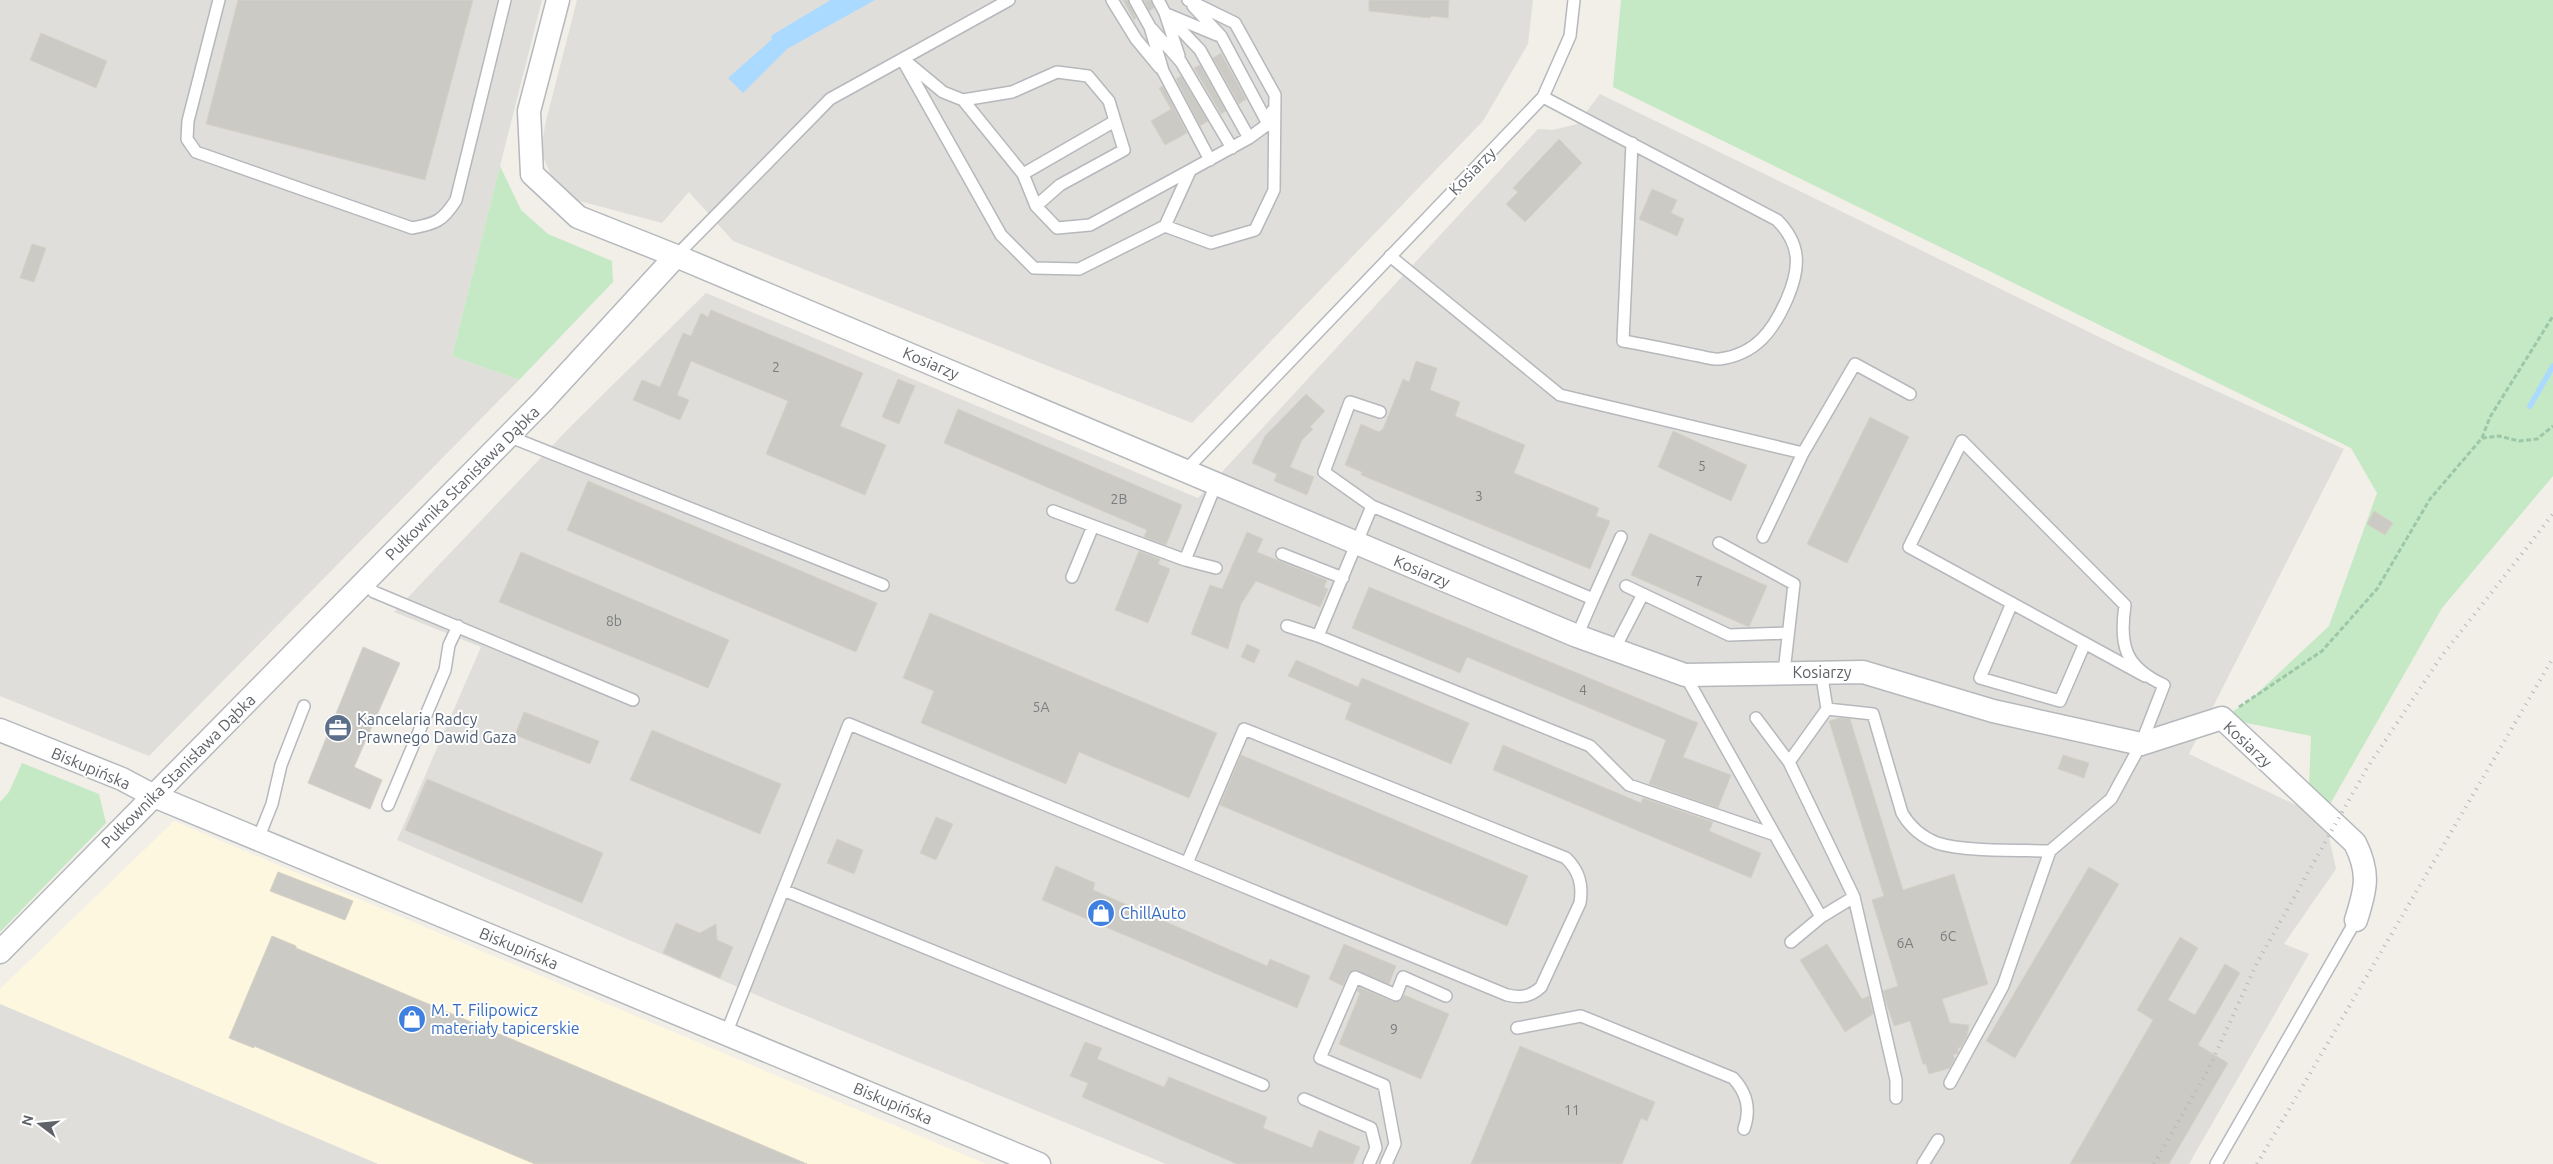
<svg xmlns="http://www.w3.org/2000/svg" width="2553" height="1164" font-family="Ubuntu,sans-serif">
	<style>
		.commercial { fill: #fef7e0 }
		.industrial { fill: #e0deda }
		.green { fill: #c5e8c5 }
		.water { fill: #aadaff }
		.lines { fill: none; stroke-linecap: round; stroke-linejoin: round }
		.stream { stroke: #aadaff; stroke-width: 5.5 }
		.building { fill: #cccac5; stroke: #d6d1c6 }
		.service-casing { stroke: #b5b8bc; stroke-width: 14 }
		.minor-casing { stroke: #b5b8bc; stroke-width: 25 }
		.path { stroke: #9cc7a9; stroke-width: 3; stroke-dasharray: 5 2.5; stroke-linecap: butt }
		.service { stroke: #fff; stroke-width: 11 }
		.minor { stroke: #fff; stroke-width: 22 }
		.rail { stroke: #b6b7b8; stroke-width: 4; stroke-dasharray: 1 6; stroke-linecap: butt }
		.labels { text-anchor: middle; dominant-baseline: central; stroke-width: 4; stroke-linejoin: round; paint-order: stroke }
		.number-label { font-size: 14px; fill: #7a7d7f }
		.street-label { font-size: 16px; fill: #5f6368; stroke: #fff }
		.service-label { font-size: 16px; fill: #4e5e75; stroke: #fff; text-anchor: start }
		.shop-label { font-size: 16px; fill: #366cbe; stroke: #fff; text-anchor: start }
	</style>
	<rect width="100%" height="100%" fill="#f1efe8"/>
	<!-- commercial -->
	<path class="commercial" d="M174,821L986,1164H378L0,1004V989Z"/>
	<!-- industrial -->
	<path class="industrial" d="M0,0H542L452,356L519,380L149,756L0,696Z
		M577,0H1533L1528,44L1483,121L1192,423L733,241L689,192L662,223L572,199L554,182L541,152L545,125Z
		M1600,94L2122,348L2344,449L2189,754L2325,819L2336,869L2284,944L2309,954L2189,1164H1166L782,1006L397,840L481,647L394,612L571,426L706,293L1198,498L1538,129L1553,130L1577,124Z
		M0,1004L378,1164H0Z"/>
	<!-- green -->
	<path class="green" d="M1621,0H2553V476L2442,608L2329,806L2309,785L2311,736L2222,718L2249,701L2329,626L2377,493L2351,448L1613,87Z
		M500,166L521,210L548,234L612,261L613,282L519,380L452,356Z
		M22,763L99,794L106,823L0,932V802L9,792Z"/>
	<!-- water -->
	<path class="water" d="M836,0H875L787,49L743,93L728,78L779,33Z"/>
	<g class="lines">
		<!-- stream -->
		<path class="stream" d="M774,37L836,0
			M2530,406L2553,366"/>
	</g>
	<!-- building -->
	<path class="building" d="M238,0H473L425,180L206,124Z
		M1123,0H1128L1136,18L1134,20Z
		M1144,0H1151L1154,8L1149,11Z
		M1369,0H1449L1448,18L1431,16L1430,18L1369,11Z
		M41,33L107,61L96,88L30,60Z
		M1221,53L1246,99L1239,104L1213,58Z
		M1200,65L1226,111L1221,114L1194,68Z
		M1181,76L1208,121L1200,126L1176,79Z
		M1163,86L1187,133L1165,145L1151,121L1171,109L1159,88Z
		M1559,139L1582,163L1525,222L1506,204L1518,192L1513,188Z
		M1652,189L1677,200L1671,213L1684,219L1677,236L1639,219Z
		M32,244L46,248L34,282L20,278Z
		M711,310L863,373L840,426L886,445L865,495L766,454L788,401L710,369L691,361L677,395L689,400L680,420L633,400L642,380L660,387L683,333L691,336L701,313L708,317Z
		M1416,361L1437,368L1430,390L1460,402L1455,416L1525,445L1514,473L1599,508L1596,516L1610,521L1590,569L1361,475L1362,472L1345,465L1361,424L1379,432L1383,429L1403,379L1409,382Z
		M898,379L915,386L899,424L882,417Z
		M1306,394L1325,411L1310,427L1313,429L1302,440L1290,467L1314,477L1307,495L1274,481L1277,474L1252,463L1265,436Z
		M958,409L1182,505L1166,545L1144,537L1147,530L944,443Z
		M1870,417L1909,437L1847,563L1807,544Z
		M1673,431L1747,465L1731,501L1658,467Z
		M588,481L877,603L856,652L567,530Z
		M2374,511L2393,523L2385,535L2367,524Z
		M1247,532L1263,539L1257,552L1327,580L1324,587L1328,589L1320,607L1256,581L1241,604L1228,649L1191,634L1210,585L1222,589Z
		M1650,533L1767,586L1749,627L1631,575Z
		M1139,551L1160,559L1158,564L1170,569L1148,623L1115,610Z
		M521,552L729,640L708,688L499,602Z
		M1369,587L1698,723L1683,757L1731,775L1718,808L1649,784L1666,740L1467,657L1460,673L1352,628Z
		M930,613L1217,733L1189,798L1079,752L1066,784L921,723L934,691L903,678Z
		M1247,644L1260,650L1254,663L1241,657Z
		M363,647L400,663L354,767L382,780L370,809L308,783Z
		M1296,660L1358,687L1362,678L1469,723L1451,764L1345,719L1351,703L1288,676Z
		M524,712L599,741L590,764L515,735Z
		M1840,718L1850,719L1903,890L1954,874L1988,984L1942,999L1950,1023L1969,1025L1967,1036L1961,1047L1958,1048V1053L1953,1055L1955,1059L1950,1068L1929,1074L1926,1064H1923L1910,1021L1894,1026L1887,1005L1883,991L1898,986L1872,900L1884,896L1829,721Z
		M652,730L781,784L760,834L630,780Z
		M1503,745L1641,803L1643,798L1713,822L1709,831L1761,853L1751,878L1493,770Z
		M1241,755L1528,876L1507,926L1220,805Z
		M2063,755L2089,763L2084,778L2058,769Z
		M427,779L603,853L582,903L405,830Z
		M936,817L953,824L936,860L920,853Z
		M837,839L863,850L854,874L827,863Z
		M1056,866L1095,883L1093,890L1267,966L1270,959L1310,976L1297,1008L1042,900Z
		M2089,867L2119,884L2015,1058L1986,1041Z
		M278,872L353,901L345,920L270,891Z
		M676,923L700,933L716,924L717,940L733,947L720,978L663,953Z
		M272,936L296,946V948L807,1164H535L254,1046V1048L229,1038Z
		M2180,937L2198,948L2168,1000L2195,1015L2225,964L2240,973L2198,1045L2228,1063L2169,1164H2070L2153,1020L2137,1010Z
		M1344,944L1396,966L1389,984L1355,970L1348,974L1343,986L1329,979Z
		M1827,944L1862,999L1869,996L1873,1014L1845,1032L1800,960Z
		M1359,987L1393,1002L1400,1001L1404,995L1449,1014L1421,1079L1339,1044L1360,993L1357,991Z
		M1085,1042L1102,1048L1097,1059L1164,1087L1169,1077L1267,1117L1263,1128L1312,1148L1319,1130L1360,1147L1353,1164H1237L1082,1097L1088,1083L1070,1076Z
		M1520,1046L1655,1102L1647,1121L1641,1118L1622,1164H1471Z"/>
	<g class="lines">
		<!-- service casing -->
		<g class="service-casing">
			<path id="service" d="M219,0L188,121L187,139L196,152L412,228C435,224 443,221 456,200L505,0
				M1112,0L1136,39L1160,68
				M1135,0L1150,27L1163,71L1210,160
				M1158,0L1165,13L1179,56
				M1193,6L1221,36L1268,124
				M1165,13L1200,50L1249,138
				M1169,15L1217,35
				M1152,29L1181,62L1232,148
				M902,59L1001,235L1034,268L1079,269L1165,226L1211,243L1255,230L1274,190L1275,95L1235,23L1188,0
				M908,63L943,92L963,100L1012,92L1057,72L1088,76L1109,101L1115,121L1023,174L1036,206L1057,228L1090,225L1249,138L1268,124L1272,111
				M1543,97L1777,220C1802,245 1800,269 1787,299C1773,331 1756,354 1720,359C1712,360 1702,356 1694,355C1670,350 1646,345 1623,341L1632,143
				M963,100L1023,174
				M1036,206L1060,185L1124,150L1115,121
				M1165,226L1190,171
				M676,256L830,99L1009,0
				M1390,256L1560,395L1803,453L1855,364L1910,394
				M1380,412L1350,402L1324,472L1372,506L1318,636L1590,746L1629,785L1775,835
				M508,436L883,585
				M1185,471L1543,97L1570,36L1574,0
				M1372,506L1593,599L1621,537
				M1053,511L1185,560L1216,484
				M1763,537L1803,453
				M1719,543L1794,584L1784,672
				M1282,554L1343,578
				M1185,560L1216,568
				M1072,577L1093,526
				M364,582L374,592L633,700
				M1626,586L1729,635L1788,633
				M2012,603L1980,678L2060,701L2085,643
				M1287,626L1318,636
				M1577,636L1593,599
				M1614,650L1643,594
				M1821,671L1827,709L1789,762L1854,897L1821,917
				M1685,675L1821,917L1791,942
				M1827,709L1873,714L1902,813C1910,827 1922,837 1937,843C1964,852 2019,850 2050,851L2111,799L2141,744L2164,685C2125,667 2119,646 2125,605L1962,441L1909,547L2145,676
				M1756,718L1789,762
				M388,805L445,670L449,645L458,626
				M258,839L272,804L281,765L304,706
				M783,890L1263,1085
				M1854,897L1896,1080V1098
				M1517,1028L1581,1016L1733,1078C1747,1093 1751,1109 1744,1129
				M726,1034L849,724L1507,995C1521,998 1530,997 1541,987L1580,903C1583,884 1579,871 1566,858L1244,729L1187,863
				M1950,1083L2003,986L2050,851
				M1304,1099L1371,1128L1376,1148L1369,1164
				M1386,1164L1395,1144L1384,1085L1320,1058L1355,977L1396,995L1403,977L1446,996
				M1923,1164L1938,1140
				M2216,1164L2356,920"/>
		</g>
		<!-- minor casing -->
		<g class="minor-casing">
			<path id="minor" d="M558,0L529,111L532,174L578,217L676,256L1577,636L1685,675L1863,672L1993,711L2141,744L2222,718L2355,843C2370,873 2366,889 2356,920
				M0,730L122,779L154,796L1039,1164
				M0,952L542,402L676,256"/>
		</g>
		<!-- path -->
		<path class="path" d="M2482,438L2490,417L2553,316
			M2239,707L2322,651L2377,589L2430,499L2482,438L2499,436L2519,441L2537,439L2553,426"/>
		<!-- service -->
		<use href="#service" class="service"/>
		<!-- minor -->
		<use href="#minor" class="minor"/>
		<!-- rail -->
		<path class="rail" d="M2154,1164L2209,1068L2257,963L2367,768L2441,657L2553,514
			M2257,1164L2553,658"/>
	</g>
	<!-- icons -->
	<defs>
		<g id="office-disc" transform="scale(1.4375)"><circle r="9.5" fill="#5c6f8a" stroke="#fff"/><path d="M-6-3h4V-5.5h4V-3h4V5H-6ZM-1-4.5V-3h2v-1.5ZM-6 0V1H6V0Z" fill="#fff"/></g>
		<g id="shop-disc" transform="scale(1.4375)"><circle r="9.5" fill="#3f7fe0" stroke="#fff"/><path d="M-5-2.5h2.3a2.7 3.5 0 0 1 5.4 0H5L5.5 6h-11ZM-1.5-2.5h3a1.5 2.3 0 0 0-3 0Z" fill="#fff"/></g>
	</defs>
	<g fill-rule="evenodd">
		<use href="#office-disc" x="338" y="728"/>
		<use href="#shop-disc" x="1101" y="913"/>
		<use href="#shop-disc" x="412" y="1019"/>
	</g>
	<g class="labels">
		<!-- number labels -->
		<g class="number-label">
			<text x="776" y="367">2</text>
			<text x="1702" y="466">5</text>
			<text x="1479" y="496">3</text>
			<text x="1119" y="499">2B</text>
			<text x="1699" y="581">7</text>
			<text x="614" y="621">8b</text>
			<text x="1583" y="690">4</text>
			<text x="1041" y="707">5A</text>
			<text x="1948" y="936">6C</text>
			<text x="1905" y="943">6A</text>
			<text x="1394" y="1029">9</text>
			<text x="1572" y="1110">11</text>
		</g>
		<!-- street labels -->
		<g class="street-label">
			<text transform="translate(1472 171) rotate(-46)">Kosiarzy</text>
			<text transform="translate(931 363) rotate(23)">Kosiarzy</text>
			<text transform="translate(462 483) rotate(-45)">Pułkownika Stanisława Dąbka</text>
			<text transform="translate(1422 571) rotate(23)">Kosiarzy</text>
			<text x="1822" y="672">Kosiarzy</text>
			<text transform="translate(2248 744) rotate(43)">Kosiarzy</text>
			<text transform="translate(91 768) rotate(23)">Biskupińska</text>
			<text transform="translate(178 771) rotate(-45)">Pułkownika Stanisława Dąbka</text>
			<text transform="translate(519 948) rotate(23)">Biskupińska</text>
			<text transform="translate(893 1103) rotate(23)">Biskupińska</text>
		</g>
		<!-- service labels -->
		<g class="service-label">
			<text x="357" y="719">Kancelaria Radcy<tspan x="357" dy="18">Prawnego Dawid Gaza</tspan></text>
		</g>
		<!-- shop labels -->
		<g class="shop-label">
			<text x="1120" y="913">ChillAuto</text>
			<text x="431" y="1010">M. T. Filipowicz<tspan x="431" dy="18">materiały tapicerskie</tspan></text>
		</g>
	</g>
	<!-- north arrow -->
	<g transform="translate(40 1124) rotate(286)" stroke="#ffffff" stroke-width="4" paint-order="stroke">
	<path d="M0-4L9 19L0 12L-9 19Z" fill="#5f6368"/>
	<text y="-8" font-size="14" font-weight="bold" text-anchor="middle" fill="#5f6368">N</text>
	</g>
</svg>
